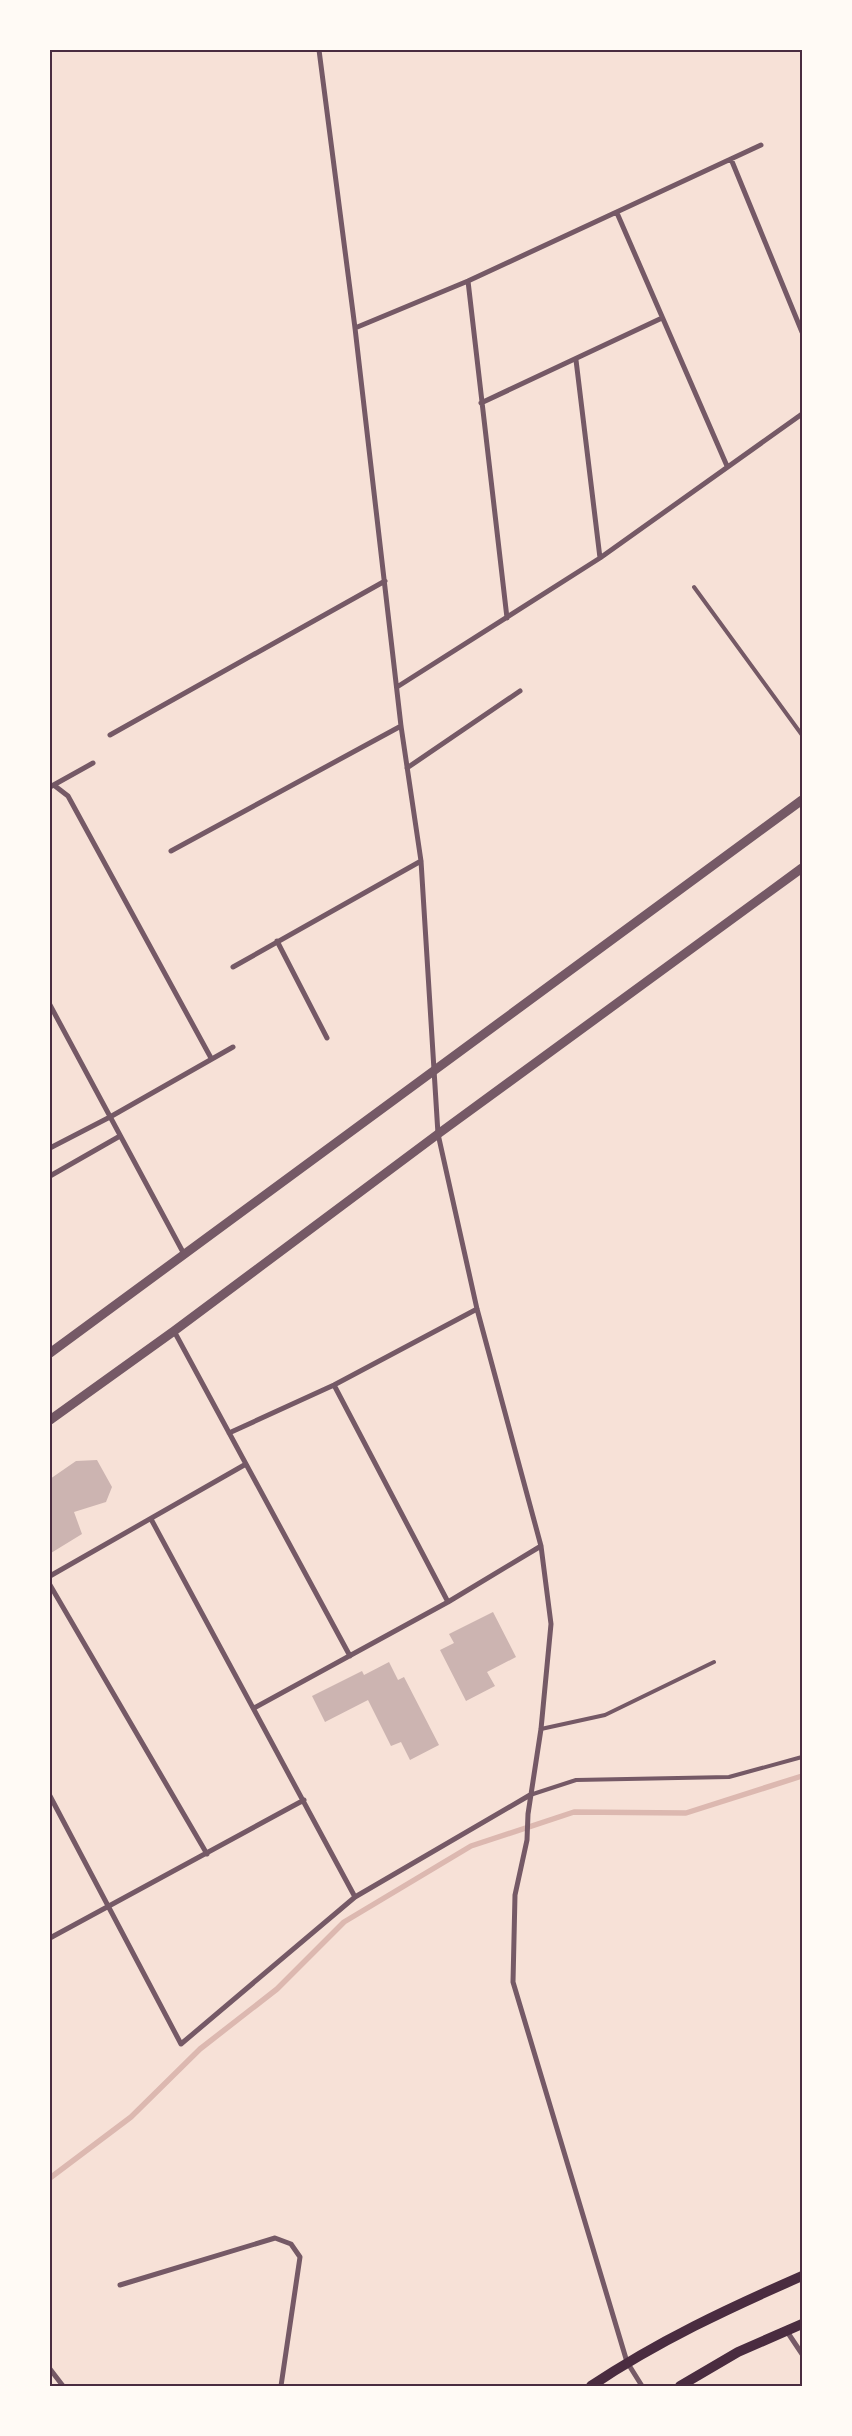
<svg xmlns="http://www.w3.org/2000/svg" width="852" height="2436" font-family="'Fira Sans Condensed',sans-serif">
	<style>
		.lines { fill: none; stroke-linecap: round; stroke-linejoin: round }
		.stream { stroke: #dcb8b0; stroke-width: 5.5 }
		.building { fill: #ccb4b1 }
		.service { stroke: #755966; stroke-width: 4 }
		.minor { stroke: #755966; stroke-width: 5 }
		.tertiary { stroke: #755966; stroke-width: 9 }
		.secondary { stroke: #4a2c40; stroke-width: 10 }
		.neatline { fill: none; stroke: #4a2c40; stroke-width: 2 }
	</style>
	<rect width="100%" height="100%" fill="#f7e1d7"/>
	<g class="lines">
		<!-- stream -->
		<path class="stream" d="M50,2178L131,2117L200,2049L277,1989L344,1922L471,1846L574,1812L686,1813L802,1776"/>
	</g>
	<!-- building -->
	<path class="building" d="M97,1460L112,1487L106,1502L74,1512L82,1534L51,1553L50,1479L76,1461Z
		M493,1612L516,1657L487,1672L495,1686L466,1701L440,1650L454,1643L449,1634Z
		M389,1662L398,1680L404,1677L439,1745L410,1760L401,1742L391,1746L368,1700L325,1722L312,1696L362,1671L364,1675Z"/>
	<g class="lines">
		<!-- service -->
		<path class="service" d="M694,587L802,735
			M541,1729L605,1715L714,1662
			M530,1795L576,1780L729,1777L802,1757"/>
		<!-- minor -->
		<path class="minor" d="M319,50L355,328L401,726L421,861L438,1134L477,1309L541,1546L551,1624L541,1729L528,1814L527,1840L515,1895L513,1982L627,2362L642,2386
			M731,159L802,332
			M617,213L727,466
			M468,281L507,618
			M355,328L468,281L761,145
			M576,360L600,558
			M481,403L662,318
			M397,687L600,558L802,414
			M110,735L385,581
			M407,768L520,691
			M55,786L68,796L211,1058
			M50,787L93,763
			M171,851L401,726
			M277,941L327,1038
			M233,967L421,861
			M50,1005L184,1254
			M50,1148L110,1117L233,1047
			M50,1176L120,1136
			M174,1331L350,1656
			M334,1385L448,1602
			M229,1433L334,1385L477,1309
			M151,1519L355,1897
			M50,1576L246,1464
			M50,1585L207,1854
			M254,1708L448,1602L541,1546
			M50,1796L181,2044L355,1897L530,1795
			M50,1938L304,1800
			M120,2285L275,2238L291,2244L300,2257L281,2386
			M786,2330L802,2354
			M50,2369L63,2386"/>
		<!-- tertiary -->
		<path class="tertiary" d="M50,1353L802,800
			M50,1420L174,1331L438,1134L802,868"/>
		<!-- secondary -->
		<path class="secondary" d="M591,2386C658,2341 729,2308 802,2276
			M680,2386L738,2352L802,2324"/>
	</g>
	<!-- border -->
	<rect width="852" height="2436" fill="none" stroke="#fffaf5" stroke-width="102"/>
	<rect x="51" y="51" width="750" height="2334" class="neatline"/>
</svg>
